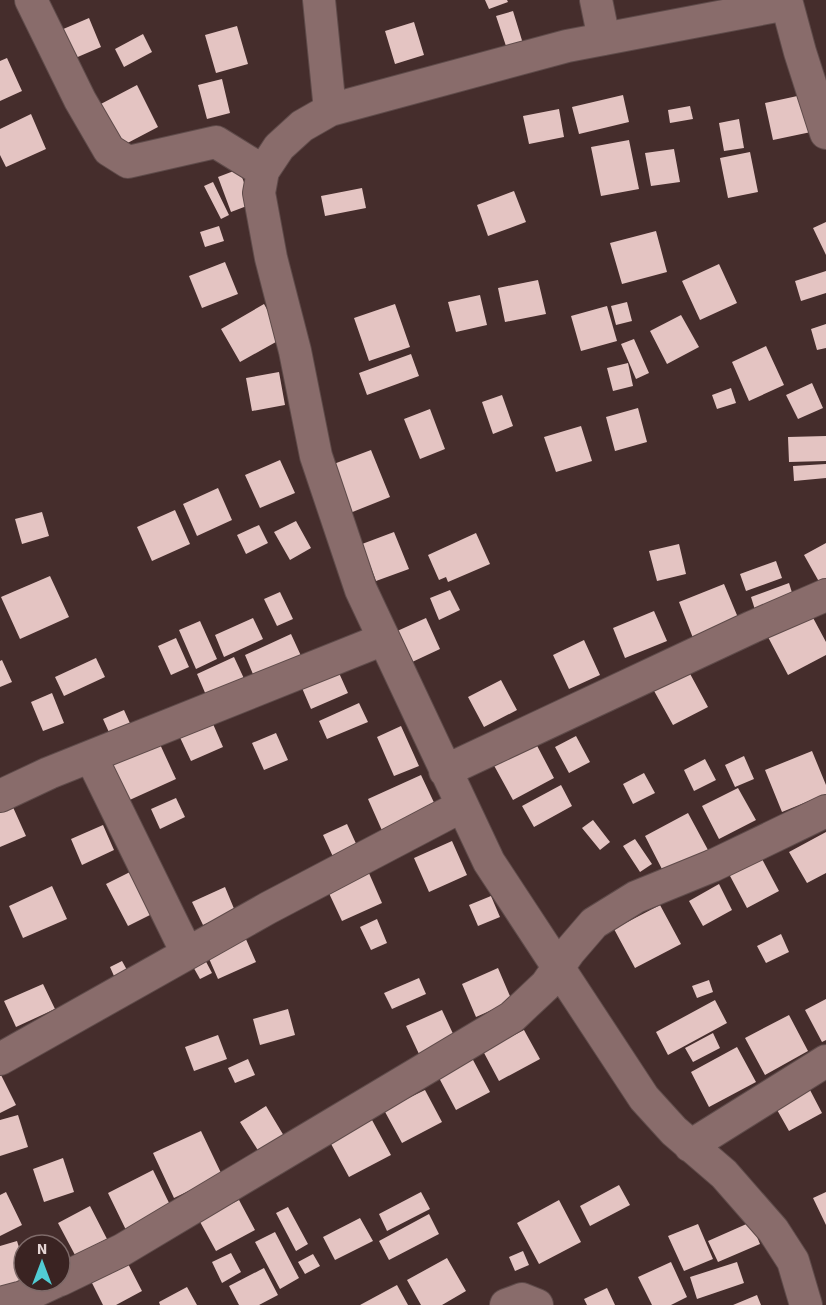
<svg xmlns="http://www.w3.org/2000/svg" width="826" height="1305" font-family="'Source Sans 3',sans-serif">
	<style>
		.building { fill: #e4c4c2 }
		.lines { fill: none; stroke-linecap: round; stroke-linejoin: round }
		.minor-casing { stroke: #5f4b4a; stroke-width: 34 }
		.minor { stroke: #896c6b; stroke-width: 32 }
	</style>
	<rect width="100%" height="100%" fill="#452d2c"/>
	<!-- building -->
	<path class="building" d="M485,0H507L508,2L489,9Z
		M513,11L524,47L508,52L496,16Z
		M89,18L101,47L73,59L61,30Z
		M414,22L424,55L395,64L385,31Z
		M237,26L248,64L216,73L205,35Z
		M143,34L152,52L124,67L115,49Z
		M7,58L22,91L0,101V61Z
		M222,79L230,113L207,119L198,85Z
		M137,85L158,127L118,148L97,106Z
		M623,95L629,122L579,134L572,107Z
		M802,95L811,132L773,140L765,103Z
		M690,106L693,119L670,123L668,110Z
		M559,109L564,137L529,144L523,116Z
		M31,114L46,149L6,167L0,155V129Z
		M739,119L744,148L724,151L719,123Z
		M629,140L639,189L601,196L591,147Z
		M674,149L680,182L651,186L645,153Z
		M750,152L758,192L728,198L720,158Z
		M239,169L252,204L231,212L218,177Z
		M213,182L229,215L221,219L204,186Z
		M362,188L366,208L325,216L321,196Z
		M514,191L526,222L488,236L477,205Z
		M826,222V255L813,228Z
		M219,226L224,241L205,247L200,232Z
		M656,231L667,272L622,284L610,243Z
		M225,262L238,294L202,308L189,276Z
		M719,264L737,303L700,320L682,281Z
		M826,271V293L801,301L795,281Z
		M538,280L546,314L505,322L498,288Z
		M480,295L487,325L456,332L448,302Z
		M627,302L632,321L616,325L611,306Z
		M264,304L283,338L240,362L221,329Z
		M395,304L410,347L369,361L354,318Z
		M607,306L617,341L581,351L571,316Z
		M681,315L699,347L667,364L650,331Z
		M826,324V348L817,350L811,329Z
		M634,339L649,373L636,379L621,344Z
		M766,346L784,385L749,401L732,362Z
		M411,354L419,376L367,395L359,373Z
		M628,363L633,386L613,391L607,368Z
		M279,372L285,405L252,411L246,378Z
		M812,383L823,408L798,419L786,395Z
		M731,388L736,403L717,409L712,395Z
		M502,395L513,426L493,434L482,402Z
		M638,408L647,442L615,451L606,417Z
		M430,409L445,449L420,459L404,419Z
		M581,426L592,461L556,472L544,437Z
		M826,436V461L789,462L788,437Z
		M371,450L390,497L350,513L331,465Z
		M280,460L295,493L260,508L245,475Z
		M826,464V478L794,481L793,466Z
		M218,488L232,520L197,536L183,504Z
		M175,510L190,544L152,561L137,527Z
		M42,512L49,536L22,544L15,519Z
		M296,521L311,548L290,560L274,532Z
		M259,525L268,543L246,554L237,535Z
		M394,532L409,569L376,581L362,544Z
		M476,533L490,564L448,582L446,577L439,580L428,555Z
		M826,543V585L822,587L804,555Z
		M679,544L686,574L657,581L649,551Z
		M776,561L782,578L746,591L740,574Z
		M50,576L69,617L20,639L1,597Z
		M789,583L794,599L756,613L751,597Z
		M724,584L739,620L693,638L679,602Z
		M450,590L460,610L439,620L430,598Z
		M280,592L293,619L277,626L264,599Z
		M654,611L667,641L625,658L613,628Z
		M811,614L826,642V655L788,675L768,637Z
		M253,618L263,639L224,657L215,635Z
		M426,618L440,649L410,663L395,632Z
		M200,621L217,659L196,669L179,630Z
		M291,634L302,658L255,679L245,655Z
		M176,638L189,667L171,675L158,646Z
		M584,640L600,675L569,689L553,655Z
		M234,657L247,685L209,702L197,674Z
		M96,658L105,677L64,696L55,677Z
		M2,660L12,682L0,687V661Z
		M335,664L348,693L311,709L299,681Z
		M688,670L708,707L673,725L653,689Z
		M501,680L517,710L484,727L468,697Z
		M52,693L64,723L43,731L31,702Z
		M359,703L368,722L327,739L319,721Z
		M124,710L133,730L112,739L103,719Z
		M210,717L223,747L191,761L177,731Z
		M401,726L419,766L394,776L377,737Z
		M276,733L288,760L264,770L252,743Z
		M576,736L590,762L569,773L555,747Z
		M533,738L554,778L513,800L491,760Z
		M158,740L176,779L123,803L106,764Z
		M812,751L826,785V794L782,812L765,770Z
		M744,756L754,779L735,787L725,765Z
		M705,759L716,780L694,791L684,770Z
		M644,773L655,793L633,804L623,784Z
		M421,775L438,811L384,835L368,799Z
		M561,785L572,806L534,827L522,806Z
		M738,788L756,820L719,839L702,806Z
		M176,798L185,817L160,829L151,809Z
		M12,805L26,836L0,847V810Z
		M688,813L708,850L664,873L645,836Z
		M593,820L610,842L600,850L582,828Z
		M347,824L359,850L335,861L323,835Z
		M103,825L114,850L82,865L71,839Z
		M826,832V873L807,883L789,852Z
		M635,839L652,864L640,872L623,846Z
		M452,841L467,875L429,892L414,858Z
		M761,857L779,891L747,908L729,874Z
		M136,869L158,911L128,926L106,884Z
		M368,871L382,903L342,921L327,889Z
		M719,884L732,910L703,926L689,901Z
		M52,886L67,919L23,938L9,906Z
		M225,887L235,911L203,925L192,902Z
		M491,896L500,917L478,926L469,905Z
		M660,905L681,944L635,968L614,929Z
		M377,919L387,943L371,950L360,927Z
		M781,934L789,952L766,963L757,946Z
		M245,937L256,962L218,979L207,954Z
		M203,956L212,973L200,979L191,963Z
		M122,961L127,970L114,976L110,967Z
		M498,968L512,1001L476,1017L462,984Z
		M419,978L426,994L392,1009L384,993Z
		M709,980L713,992L697,998L692,986Z
		M43,984L55,1009L16,1027L4,1001Z
		M826,999V1040L822,1042L805,1010Z
		M715,1000L727,1023L668,1055L656,1032Z
		M288,1009L295,1035L260,1045L253,1019Z
		M442,1010L455,1038L419,1054L406,1026Z
		M789,1015L808,1051L765,1075L745,1038Z
		M524,1030L540,1059L499,1081L483,1051Z
		M713,1033L720,1048L693,1062L685,1048Z
		M218,1035L227,1059L194,1071L185,1047Z
		M737,1047L756,1082L709,1107L691,1072Z
		M472,1058L490,1092L456,1110L438,1076Z
		M248,1059L255,1075L235,1083L228,1068Z
		M0,1073L16,1105L0,1113Z
		M425,1090L442,1122L402,1143L384,1110Z
		M810,1090L822,1113L789,1131L776,1108Z
		M266,1106L284,1136L259,1152L240,1122Z
		M18,1115L28,1147L0,1156V1120Z
		M372,1120L391,1155L349,1177L330,1142Z
		M201,1131L222,1175L174,1198L153,1153Z
		M63,1158L74,1192L44,1202L33,1169Z
		M153,1170L171,1207L126,1230L108,1193Z
		M619,1185L630,1205L590,1226L580,1206Z
		M6,1192L22,1225L0,1236V1195Z
		M421,1192L430,1209L387,1231L379,1214Z
		M826,1192V1225L813,1198Z
		M239,1200L255,1230L216,1251L199,1220Z
		M559,1200L581,1242L539,1264L517,1223Z
		M90,1206L107,1239L75,1255L58,1223Z
		M288,1207L308,1244L296,1251L276,1213Z
		M429,1214L439,1234L389,1260L379,1241Z
		M360,1218L373,1241L335,1260L323,1237Z
		M751,1222L760,1244L718,1262L708,1241Z
		M698,1224L713,1259L684,1271L668,1236Z
		M275,1232L299,1278L280,1289L255,1242Z
		M17,1241L24,1263V1281L0,1291V1246Z
		M523,1251L529,1265L515,1271L509,1257Z
		M231,1253L241,1272L222,1283L212,1262Z
		M313,1254L320,1266L305,1274L298,1262Z
		M447,1258L466,1291L442,1305H421L407,1280Z
		M126,1260L142,1291L116,1305H103L90,1279Z
		M671,1262L687,1297L671,1305H652L638,1277Z
		M737,1262L744,1283L697,1299L690,1277Z
		M264,1268L278,1295L259,1305H239L229,1286Z
		M397,1285L408,1305H360Z
		M187,1287L197,1305H160L159,1302Z
		M607,1288L615,1305H587L584,1299Z
		M757,1295L761,1305H733Z"/>
	<g class="lines">
		<!-- minor casing -->
		<g class="minor-casing">
			<path id="minor" d="M31,0L80,100L109,150L128,162L216,142L263,171
				M319,0L330,110
				M596,0L604,39
				M786,0L800,52L826,133
				M787,4L567,46L330,110L302,126L279,147L263,171L259,193L271,258L295,351L316,456L361,590L489,862L644,1098L674,1131L724,1174L773,1230L793,1261L806,1305
				M91,757L187,953
				M445,771L752,627L826,595
				M0,796L49,773L384,639
				M0,1059L268,908L462,806
				M690,1146L826,1061
				M60,1280L122,1250L512,1017L546,985L569,952L594,923L636,897L712,866L826,811
				M0,1303L23,1297L57,1281
				M506,1305L522,1299L537,1305"/>
		</g>
		<!-- minor -->
		<use href="#minor" class="minor"/>
	</g>
	<!-- north arrow -->
	<g transform="translate(42 1263)"><circle r="28" fill="#3a2322" stroke="#7e6a69" stroke-width="1.5"/>
	<path d="M0-4.5L10 22L0 15L-10 22Z" fill="#51ccd4"/>
	<text y="-9" font-size="16" font-weight="bold" text-anchor="middle" fill="#e5d5d4">N</text>
	</g>
</svg>
